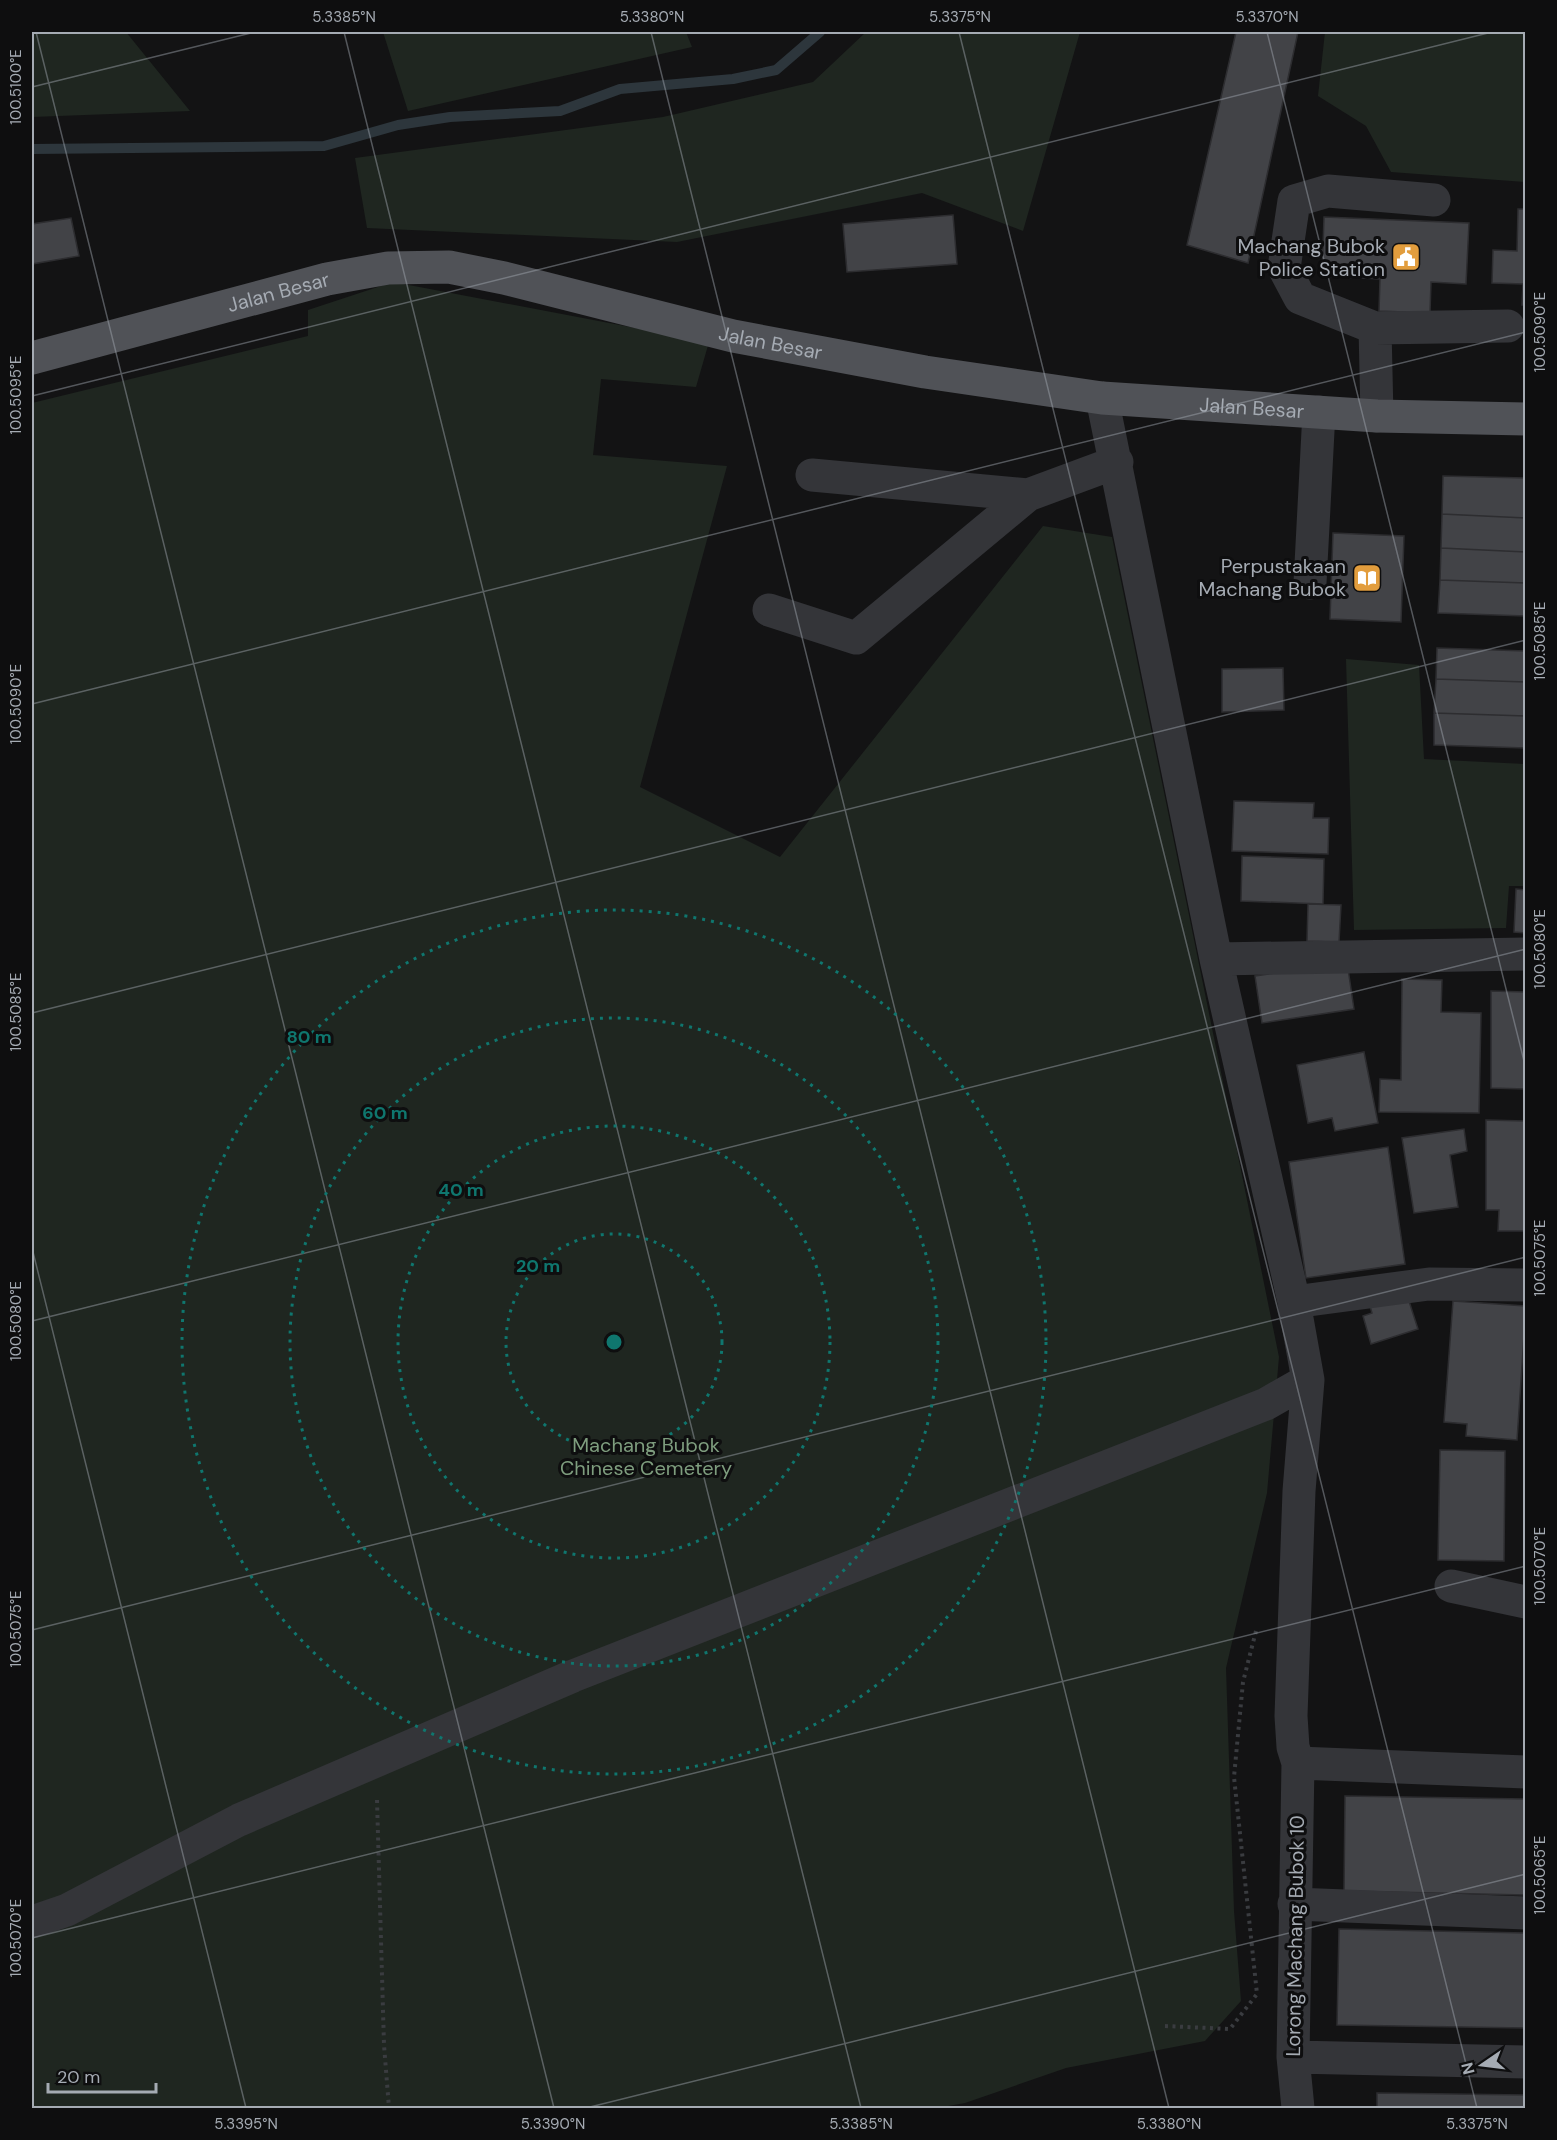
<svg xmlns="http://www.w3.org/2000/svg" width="1557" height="2140" font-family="'DM Sans',sans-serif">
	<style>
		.green { fill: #1f2620 }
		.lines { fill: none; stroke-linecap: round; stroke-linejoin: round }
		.stream { stroke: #2d363c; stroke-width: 10 }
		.building { fill: #424347; stroke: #2d2d30; stroke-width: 1.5 }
		.path { stroke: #3a3c40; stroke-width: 4; stroke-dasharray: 3 4.5; stroke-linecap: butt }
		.minor { stroke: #343539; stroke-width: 33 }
		.major { stroke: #505257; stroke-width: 33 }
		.ticks { fill: none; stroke: #a5abb3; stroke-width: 1.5; stroke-opacity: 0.45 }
		.ring { fill: none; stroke: #0f766e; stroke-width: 3; stroke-dasharray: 3 6 }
		.labels { text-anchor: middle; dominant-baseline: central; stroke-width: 6; stroke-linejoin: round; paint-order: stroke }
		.poi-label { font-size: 20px; fill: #a5abb3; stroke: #0e0e0f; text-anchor: end }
		.street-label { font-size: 20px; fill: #a5abb3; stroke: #0e0e0f }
		.park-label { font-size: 20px; fill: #7e9d7e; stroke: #0e0e0f }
		.centre { fill: #0f766e; stroke: #0e0e0f; stroke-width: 3 }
		.ring-label { font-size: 18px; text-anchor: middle; font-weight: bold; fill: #0f766e; stroke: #0e0e0f; stroke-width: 6; stroke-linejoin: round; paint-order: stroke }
		.neatline { fill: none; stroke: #a5abb3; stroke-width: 2 }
		.ticks-label { font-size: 15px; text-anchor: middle; fill: #a5abb3 }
	</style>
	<rect width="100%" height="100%" fill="#131314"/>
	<!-- green -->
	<path class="green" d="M32,32H126L190,111L32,117Z
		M383,32H686L692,47L408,111Z
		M866,32H1080L1023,231L922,193L677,242L367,228L355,158L663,117L813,82Z
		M1325,32H1525V182L1391,172L1366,126L1318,96Z
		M393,282L709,342L696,387L601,379L593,455L727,466L640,787L780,857L1043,526L1112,537L1279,1357L1267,1493L1226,1668L1234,1911L1241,2001L1205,2041L1066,2068L965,2103L937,2108H32V403L308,336V310Z
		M1346,659L1419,665L1424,759L1525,764V886H1509L1506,928L1354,930Z"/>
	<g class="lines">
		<!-- stream -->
		<path class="stream" d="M32,149L324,146L398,125L450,117L560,111L620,89L733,79L776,70L820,32"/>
	</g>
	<!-- building -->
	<path class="building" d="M1236,32H1298L1248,263L1187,245Z
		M1518,209H1526V305H1522L1523,284L1492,283L1493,250L1517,251Z
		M953,215L957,264L847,272L843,224Z
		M1324,217L1469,223L1466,284L1431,282L1430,313L1379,311L1380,279L1322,276Z
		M71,218L79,256L32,264V224Z
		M1443,476L1526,478V518L1442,514Z
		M1442,514L1526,518V552L1441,548Z
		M1333,533L1404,536L1401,622L1330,619Z
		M1441,548L1526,552V583L1440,580Z
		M1440,580L1526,583V616L1438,613Z
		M1437,648L1526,651V682L1436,679Z
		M1283,668L1284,710L1222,712V669Z
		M1436,679L1526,682V716L1434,713Z
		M1434,713L1526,716V748L1434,745Z
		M1234,801L1314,803L1313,818H1329L1328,854L1232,851Z
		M1242,856L1324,859L1323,904L1241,901Z
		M1516,889L1526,890V933L1514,932Z
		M1308,904L1341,905L1339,942L1307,941Z
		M1347,962L1354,1009L1262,1023L1255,976Z
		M1402,979L1442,980L1441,1012L1481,1013L1479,1113L1379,1112L1380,1079L1401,1080Z
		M1491,991L1526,992V1089L1491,1088Z
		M1364,1052L1378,1123L1335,1131L1332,1118L1308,1123L1297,1065Z
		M1486,1120L1526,1121V1231H1498L1499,1210H1486Z
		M1464,1129L1467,1151L1450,1155L1458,1207L1414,1213L1402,1138Z
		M1388,1147L1405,1264L1306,1278L1289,1162Z
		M1407,1295L1418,1329L1371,1344L1363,1316L1372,1313L1370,1306Z
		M1453,1301L1526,1306L1517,1440L1466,1436L1467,1424L1444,1422Z
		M1440,1450L1505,1451L1504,1561L1438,1560Z
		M1345,1796L1526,1799V1895L1344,1891Z
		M1339,1929L1526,1933V2028L1337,2025Z
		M1377,2093L1526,2095V2108H1377Z"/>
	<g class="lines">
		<!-- path -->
		<path class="path" d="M377,1800L384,2045L389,2108
			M1165,2026L1230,2029L1257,1994L1234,1777L1243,1682L1257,1627"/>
		<!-- minor -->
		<path class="minor" d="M1375,328L1508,326
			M1102,398L1216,959L1294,1302L1308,1380L1299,1491L1291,1716L1293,1747L1298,1763L1293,2057L1298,2108
			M1377,416L1375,328L1300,298L1284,268L1294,201L1328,191L1434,200
			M812,475L1028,495
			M1310,583L1319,412
			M769,610L856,638L1028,495L1117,462
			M1216,959L1526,954
			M1294,1302L1429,1284L1526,1285
			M1451,1586L1526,1602
			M1298,1763L1526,1772
			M1294,1904L1526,1913
			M32,1922L67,1910L239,1820L573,1676L1266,1404L1308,1380
			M1293,2057L1526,2062"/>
		<!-- major -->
		<path class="major" id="s1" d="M32,358L327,279L388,268L449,267L504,278L733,336L925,372L1102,398L1377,416L1526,419"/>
	</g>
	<!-- ticks -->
	<path class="ticks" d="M36,32L554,2108M344,32L861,2108M651,32L1169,2108M959,32L1477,2108M1267,32L1526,1069M32,87L255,32M32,396L1492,32M32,704L1526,332M32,1013L1526,640M32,1248L246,2108M32,1321L1526,949M32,1630L1526,1257M32,1938L1526,1566M586,2108L1526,1874"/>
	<!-- distance rings -->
	<g class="ring">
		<circle cx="614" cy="1342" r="108"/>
		<circle cx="614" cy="1342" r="216"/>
		<circle cx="614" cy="1342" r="324"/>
		<circle cx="614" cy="1342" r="432"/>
	</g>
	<!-- icons -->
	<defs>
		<g id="civic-square" transform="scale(1.5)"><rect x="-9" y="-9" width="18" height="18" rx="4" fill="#e29d3d" stroke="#0e0e0f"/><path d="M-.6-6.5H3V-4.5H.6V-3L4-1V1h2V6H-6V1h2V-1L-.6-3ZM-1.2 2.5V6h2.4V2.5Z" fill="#fff"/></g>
		<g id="library-square" transform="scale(1.5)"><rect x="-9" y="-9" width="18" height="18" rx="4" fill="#e29d3d" stroke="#0e0e0f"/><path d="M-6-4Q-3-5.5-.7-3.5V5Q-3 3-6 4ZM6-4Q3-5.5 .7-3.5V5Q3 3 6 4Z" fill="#fff"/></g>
	</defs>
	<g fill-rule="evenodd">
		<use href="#civic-square" x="1406" y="257"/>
		<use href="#library-square" x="1367" y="578"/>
	</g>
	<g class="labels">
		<!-- poi labels -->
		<g class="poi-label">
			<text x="1385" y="246">Machang Bubok<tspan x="1385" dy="23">Police Station</tspan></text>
			<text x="1346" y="566">Perpustakaan<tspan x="1346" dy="23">Machang Bubok</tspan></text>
		</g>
		<!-- street labels -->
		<g class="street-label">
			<text stroke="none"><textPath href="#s1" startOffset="255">Jalan Besar</textPath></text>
			<text stroke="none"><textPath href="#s1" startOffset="759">Jalan Besar</textPath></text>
			<text stroke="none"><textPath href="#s1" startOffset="1245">Jalan Besar</textPath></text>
			<text transform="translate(1295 1936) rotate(-89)">Lorong Machang Bubok 10</text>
		</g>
		<!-- park labels -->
		<g class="park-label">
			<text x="646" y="1445">Machang Bubok<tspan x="646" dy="23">Chinese Cemetery</tspan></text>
		</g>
	</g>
	<circle cx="614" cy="1342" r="9" class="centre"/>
	<g class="ring-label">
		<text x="309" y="1043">80 m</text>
		<text x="385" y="1119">60 m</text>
		<text x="461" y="1196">40 m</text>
		<text x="538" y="1272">20 m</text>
	</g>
	<!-- border -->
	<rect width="1557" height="2140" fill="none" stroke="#0e0e0f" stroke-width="66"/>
	<!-- north arrow -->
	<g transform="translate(1482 2065) rotate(256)" stroke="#0e0e0f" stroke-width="4.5" paint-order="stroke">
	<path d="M0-4.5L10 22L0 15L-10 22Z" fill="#a5abb3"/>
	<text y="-9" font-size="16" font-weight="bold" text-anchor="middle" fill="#a5abb3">N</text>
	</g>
	<!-- scale -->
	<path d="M48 2083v9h108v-9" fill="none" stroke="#a5abb3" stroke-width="3"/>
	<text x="57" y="2083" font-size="18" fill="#a5abb3" stroke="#0e0e0f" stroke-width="4.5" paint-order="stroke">20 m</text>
	<rect x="33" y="33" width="1491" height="2074" class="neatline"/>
	<g class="ticks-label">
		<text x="344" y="22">5.3385°N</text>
		<text x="652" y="22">5.3380°N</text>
		<text x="960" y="22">5.3375°N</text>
		<text x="1267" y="22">5.3370°N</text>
		<text transform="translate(16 87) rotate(-90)" y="5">100.5100°E</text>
		<text transform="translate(1540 332) rotate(-90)" y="5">100.5090°E</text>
		<text transform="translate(16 395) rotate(-90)" y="5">100.5095°E</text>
		<text transform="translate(1540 641) rotate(-90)" y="5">100.5085°E</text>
		<text transform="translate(16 704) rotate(-90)" y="5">100.5090°E</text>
		<text transform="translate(1540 949) rotate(-90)" y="5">100.5080°E</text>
		<text transform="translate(16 1012) rotate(-90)" y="5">100.5085°E</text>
		<text transform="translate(1540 1258) rotate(-90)" y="5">100.5075°E</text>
		<text transform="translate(16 1321) rotate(-90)" y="5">100.5080°E</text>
		<text transform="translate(1540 1566) rotate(-90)" y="5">100.5070°E</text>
		<text transform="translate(16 1629) rotate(-90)" y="5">100.5075°E</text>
		<text transform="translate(1540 1875) rotate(-90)" y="5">100.5065°E</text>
		<text transform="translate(16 1938) rotate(-90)" y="5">100.5070°E</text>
		<text x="246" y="2129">5.3395°N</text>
		<text x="553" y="2129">5.3390°N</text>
		<text x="861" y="2129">5.3385°N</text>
		<text x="1169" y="2129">5.3380°N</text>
		<text x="1477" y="2129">5.3375°N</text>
	</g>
</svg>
